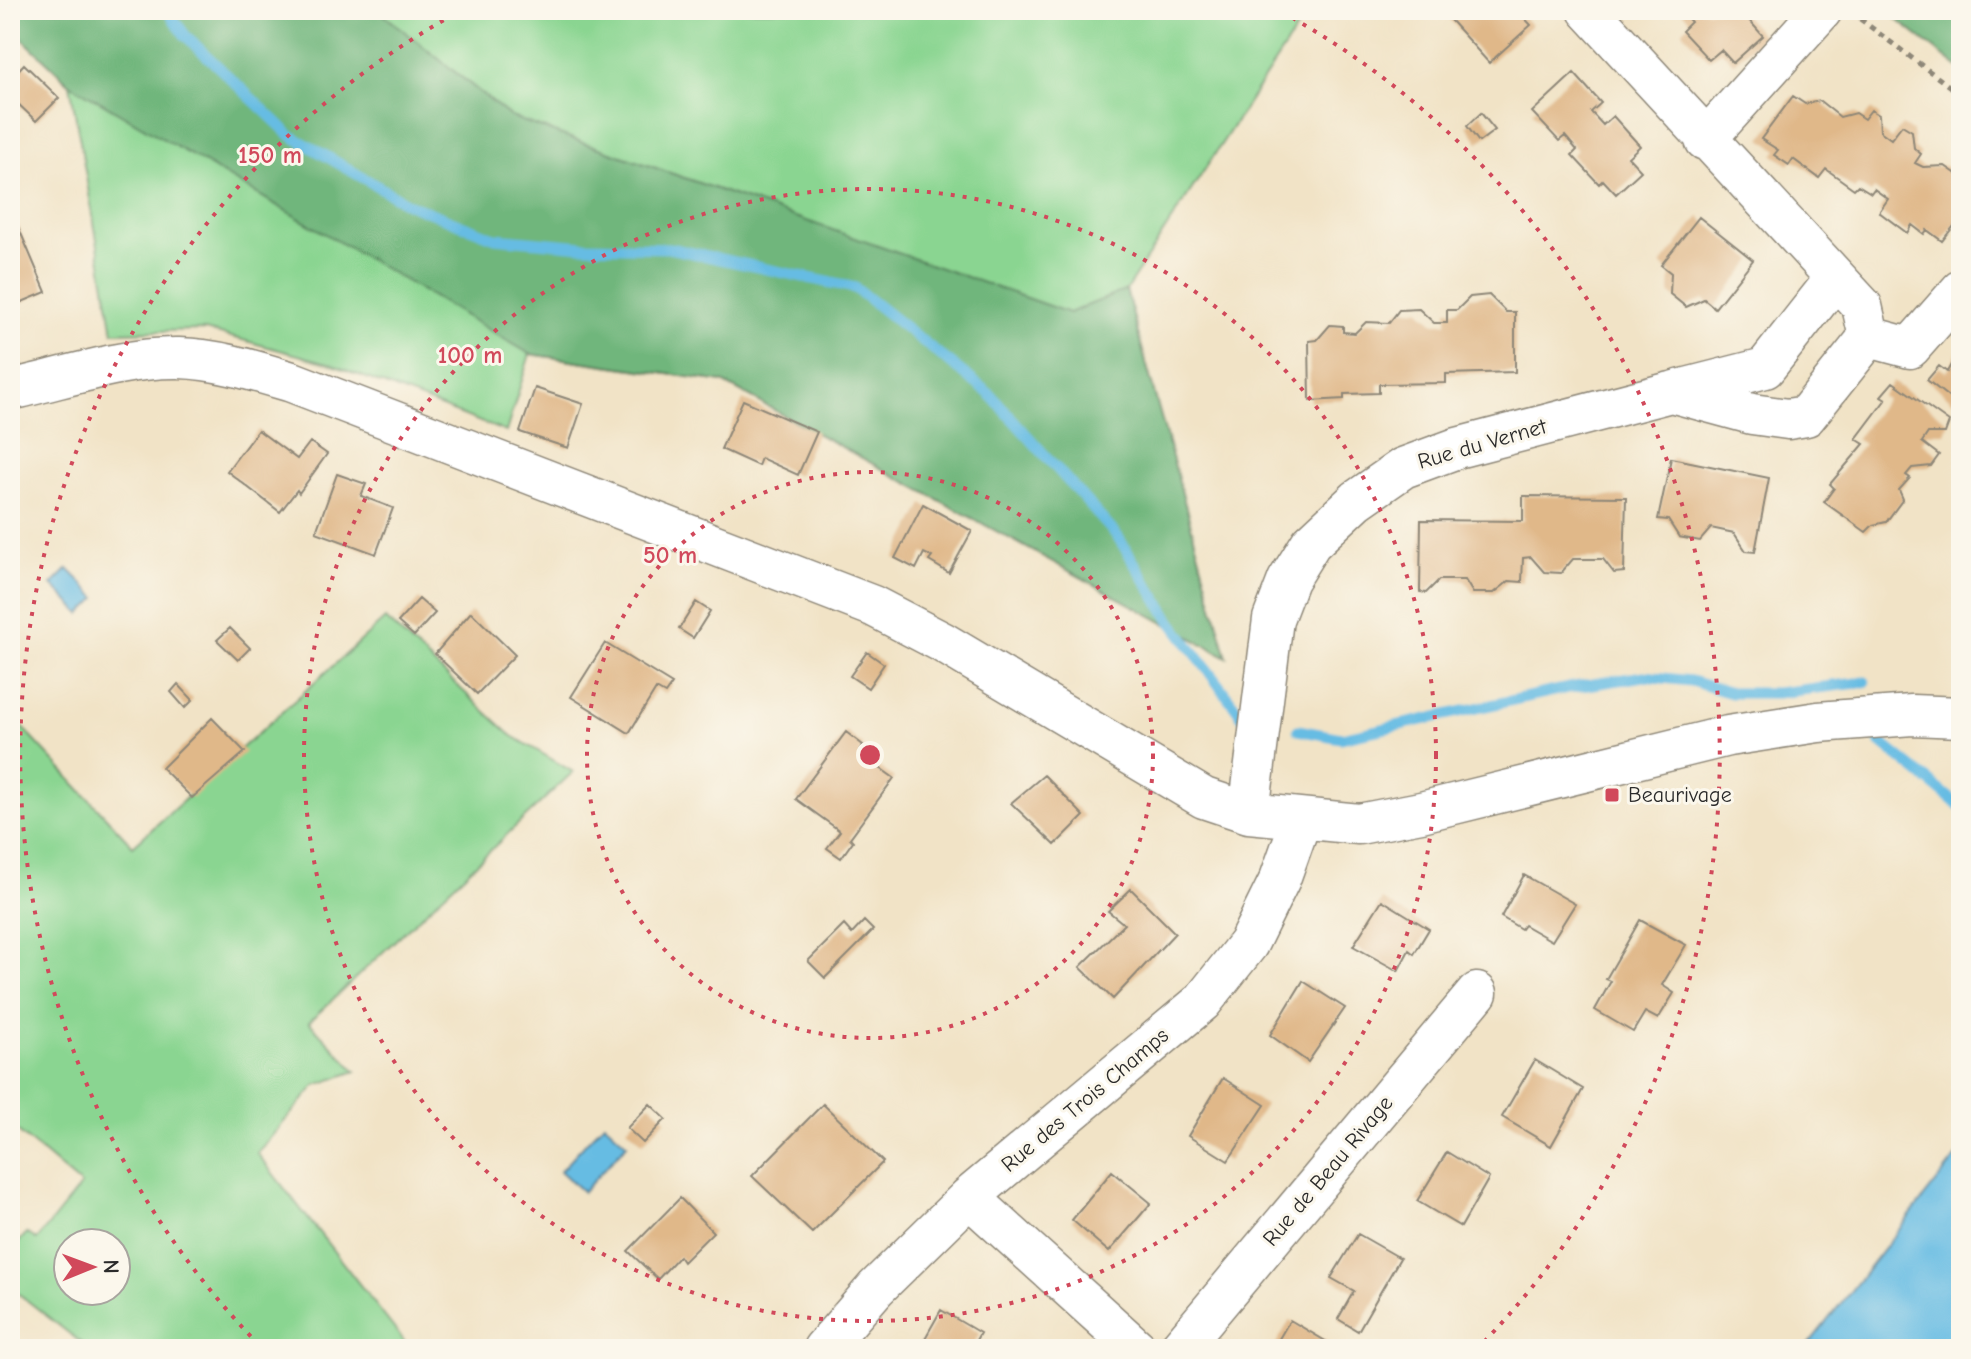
<svg xmlns="http://www.w3.org/2000/svg" width="1971" height="1359" font-family="'Comic Neue',sans-serif">
	<style>
		.green { fill: #8ad591; stroke: #5a805e; stroke-width: 2; fill-rule: evenodd }
		.forest { fill: #6fb67b; stroke: #4d7053; stroke-width: 2 }
		.water { fill: #66bce3; stroke: #487487; stroke-width: 2 }
		.lines { fill: none; stroke-linecap: round; stroke-linejoin: round }
		.stream { stroke: #66bce3; stroke-width: 11 }
		.building { fill: #e0b889 }
		.minor-casing { stroke: #8e8778; stroke-width: 43 }
		.path { stroke: #8e8778; stroke-width: 5; stroke-dasharray: 6 6; stroke-linecap: butt }
		.minor { stroke: #fff; stroke-width: 40 }
		.ring { fill: none; stroke: #d1495b; stroke-width: 4; stroke-dasharray: 4 8 }
		.poi-dot { fill: #d1495b; stroke: #fbf7ec; stroke-width: 3 }
		.labels { text-anchor: middle; dominant-baseline: central; stroke-width: 6; stroke-linejoin: round; paint-order: stroke }
		.street-label { font-size: 22px; fill: #2b2b2b; stroke: #fbf7ec }
		.poi-label { font-size: 22px; fill: #2b2b2b; stroke: #fbf7ec; text-anchor: start }
		.centre { fill: #d1495b; stroke: #fbf7ec; stroke-width: 4 }
		.ring-label { font-size: 24px; text-anchor: middle; font-weight: bold; fill: #d1495b; stroke: #fbf7ec; stroke-width: 6; stroke-linejoin: round; paint-order: stroke }
	</style>
	<rect width="100%" height="100%" fill="#fbf7ec"/>
	<filter id="ink" filterUnits="userSpaceOnUse"><feTurbulence type="fractalNoise" baseFrequency=".0125" numOctaves="2"/><feDisplacementMap in="SourceGraphic" scale="16" xChannelSelector="R" yChannelSelector="G"/><feConvolveMatrix kernelMatrix="1 2 1 2 8 2 1 2 1" color-interpolation-filters="sRGB"/></filter>
	<filter id="wash" filterUnits="userSpaceOnUse"><feTurbulence type="fractalNoise" baseFrequency=".006" numOctaves="4" result="noise"/><feDisplacementMap in="SourceGraphic" scale="32" xChannelSelector="R" yChannelSelector="G"/><feGaussianBlur stdDeviation="1.8" result="paint"/><feColorMatrix in="noise" values="0 0 0 0 0 0 0 0 0 0 0 0 0 0 0 0 0 1.4 0 .05"/><feComposite in="paint" operator="in"/></filter>
	<g filter="url(#wash)">
		<rect width="100%" height="100%" fill="#f1e3c6"/>
		<!-- green -->
		<path class="green" d="M93,10H1309L1126,290L1227,657L723,382L530,354L506,432L328,363L205,330L113,332L70,84Z
			M385,619L511,735L573,772L309,1022L356,1071L316,1085L257,1153L410,1349H89L10,1287V1251L27,1233L37,1240L81,1185L10,1125V714L133,846ZM68,1243H116V1291H68Z"/>
		<!-- forest -->
		<path class="forest" d="M10,10H378L511,117L1069,313L1126,290L1227,657L723,382L530,354L70,84L10,27Z
			M1885,10H1961V70Z"/>
		<!-- water -->
		<path class="water" d="M68,569L97,598L81,614L52,585Z
			M604,1123L627,1144L583,1192L560,1171Z
			M1961,1151V1349H1805Z"/>
		<g class="lines">
			<!-- stream -->
			<path class="stream" d="M167,10L185,35L290,135L408,204L495,238L582,246L669,248L855,288L991,395L1118,537L1171,621L1245,720
				M1298,730L1341,738L1568,688L1644,676L1691,681L1731,693H1777L1865,682
				M1879,741L1961,807"/>
		</g>
		<g id="blocks">
			<!-- building -->
			<path class="building" d="M1441,10H1517L1531,25L1489,63Z
				M1681,10H1740L1763,36L1733,63L1721,50L1709,60L1682,31L1691,22Z
				M24,64L59,98L36,121L10,96V79Z
				M1574,73L1601,103L1591,112L1603,125L1613,116L1640,146L1628,157L1641,171L1616,194L1603,180L1599,184L1572,155L1577,150L1565,136L1559,141L1532,112Z
				M1793,96L1805,104L1820,101L1840,117L1855,113L1864,119L1871,110L1879,115L1880,131L1891,139L1902,125L1912,131L1914,148L1921,154L1915,163L1923,167L1945,166L1961,177V217L1942,241L1927,230L1924,234L1912,225L1907,233L1879,212L1888,199L1874,189L1871,193L1858,185L1854,189L1826,169L1819,178L1793,159L1789,165L1774,155L1778,150L1761,139Z
				M1481,113L1495,130L1479,142L1467,126Z
				M14,217L46,292L10,307V219Z
				M1699,217L1753,260L1715,308L1704,299L1686,307L1670,294L1671,273L1661,265Z
				M1489,295L1506,312H1515V372L1446,374V383L1379,384V393L1344,394V399L1310,401L1309,341L1317,340L1330,325L1343,326V332L1355,333L1366,322L1389,323L1399,310L1419,309L1434,323H1447V310H1457L1470,297Z
				M1961,346V407L1927,380L1939,366L1947,372Z
				M1893,382L1949,422L1945,433H1928L1922,442L1939,455L1931,466L1912,468L1906,475L1910,478L1899,490L1903,499L1886,522L1873,525L1866,532L1824,502L1834,488L1830,484L1864,444L1856,439L1886,399L1881,396Z
				M535,388L583,404L568,448L520,432Z
				M743,400L817,432L798,475L761,458L758,466L721,449Z
				M258,430L297,459L310,442L327,454L299,493L297,490L280,512L227,471Z
				M1671,458L1769,478L1755,552L1746,551L1734,533L1711,528L1700,541L1679,537L1668,520L1658,519Z
				M337,474L366,484L361,496L393,508L376,554L316,532Z
				M1523,496L1626,497L1624,572L1614,573L1603,559H1573L1561,573L1544,572L1531,557L1523,558L1522,582L1509,581L1494,593H1473L1465,580H1439L1426,593L1420,592L1421,520L1523,521Z
				M923,504L972,531L949,573L929,561L932,557L924,553L916,569L895,558Z
				M419,599L435,613L414,636L398,622Z
				M696,602L710,611L693,638L679,629Z
				M471,612L515,655L477,694L435,654Z
				M230,628L250,648L238,660L217,640Z
				M605,643L672,684L665,694L656,689L629,733L571,697Z
				M867,652L884,664L868,688L850,676Z
				M178,684L193,700L185,708L171,692Z
				M212,718L245,752L192,798L162,768Z
				M846,732L863,745L859,753L894,778L850,838L853,841L841,858L827,848L840,831L796,799Z
				M1044,775L1084,816L1055,845L1011,803Z
				M1524,875L1575,904L1552,941L1524,925L1521,929L1501,917Z
				M1131,889L1175,933L1113,999L1080,967L1124,924L1108,911Z
				M1382,900L1429,929L1414,954L1409,950L1398,971L1353,946Z
				M1640,920L1686,945L1662,985L1674,993L1658,1019L1645,1012L1633,1032L1595,1010L1611,981L1606,979Z
				M864,921L873,930L825,978L808,961L844,925L852,934Z
				M1303,981L1345,1008L1308,1062L1270,1035Z
				M1535,1060L1583,1089L1551,1146L1502,1117Z
				M1223,1078L1265,1105L1228,1161L1188,1136Z
				M650,1104L666,1119L643,1143L627,1128Z
				M823,1104L883,1162L812,1233L752,1176Z
				M1447,1152L1489,1178L1461,1227L1417,1201Z
				M1112,1171L1151,1203L1109,1252L1072,1220Z
				M680,1198L713,1232L683,1262L679,1256L658,1279L628,1251Z
				M1358,1234L1400,1258L1358,1331L1338,1319L1354,1291L1331,1278Z
				M941,1310L980,1333L971,1349H919Z
				M1290,1320L1332,1345L1330,1349H1273Z"/>
		</g>
	</g>
	<g filter="url(#ink)">
		<use href="#blocks" fill-opacity="0" stroke="#8e8778" stroke-width="2"/>
		<g class="lines">
			<!-- minor casing -->
			<g class="minor-casing">
				<path id="minor" d="M1588,10L1862,306L1869,337
					M1705,140L1822,10
					M10,390C65,378 122,357 179,358C218,359 255,371 292,382L873,606L942,642L1204,798L1249,813L1359,824L1421,812L1728,736L1818,722L1912,715L1961,717
					M1675,391L1765,368L1835,279
					M1249,813L1273,619L1288,580L1311,543L1357,500L1403,468L1457,448L1671,392L1752,414L1788,419L1806,416L1869,337L1910,348L1961,290
					M969,1197L1137,1349
					M823,1349L876,1288L969,1197L1202,1002L1248,944L1280,879L1301,820
					M1179,1349L1477,993"/>
			</g>
			<!-- path -->
			<path class="path" d="M1860,19L1961,95"/>
			<!-- minor -->
			<use href="#minor" class="minor"/>
		</g>
	</g>
	<!-- distance rings -->
	<g class="ring">
		<circle cx="870" cy="755" r="283"/>
		<circle cx="870" cy="755" r="566"/>
		<path d="M259 1345A849 849 0 0 1 458 12M1282 12A849 849 0 0 1 1481 1345"/>
	</g>
	<!-- markers -->
	<rect class="poi-dot" x="1604" y="787" width="16" height="16" rx="4"/>
	<g class="labels">
		<!-- street labels -->
		<g class="street-label">
			<text transform="translate(1482 444) rotate(-16)">Rue du Vernet</text>
			<text transform="translate(1085 1100) rotate(-40)">Rue des Trois Champs</text>
			<text transform="translate(1328 1171) rotate(-50)">Rue de Beau Rivage</text>
		</g>
		<!-- poi labels -->
		<g class="poi-label">
			<text x="1628" y="795">Beaurivage</text>
		</g>
	</g>
	<circle cx="870" cy="755" r="12" class="centre"/>
	<g class="ring-label">
		<text x="270" y="163">150 m</text>
		<text x="470" y="363">100 m</text>
		<text x="670" y="563">50 m</text>
	</g>
	<!-- margin -->
	<rect width="1971" height="1359" fill="none" stroke="#fbf7ec" stroke-width="40"/>
	<!-- north arrow -->
	<g transform="translate(92 1267) rotate(89)"><circle r="38" fill="#fbf7ec" stroke="#a8a59f" stroke-width="2"/>
	<path d="M0-6L14 30L0 20L-14 30Z" fill="#d1495b"/>
	<text y="-12" font-size="22" font-weight="bold" text-anchor="middle" fill="#2b2b2b">N</text>
	</g>
</svg>
